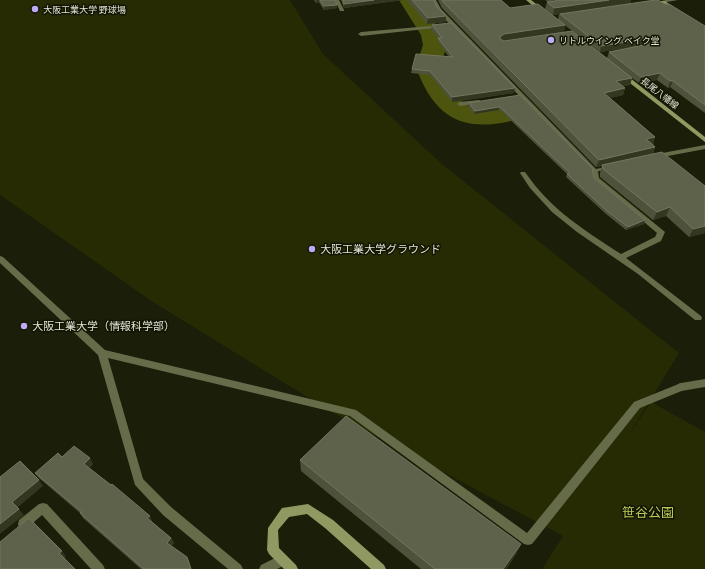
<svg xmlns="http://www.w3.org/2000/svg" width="705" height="569" font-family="Cabin,'Noto Sans JP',sans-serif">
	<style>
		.green { fill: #272b04 }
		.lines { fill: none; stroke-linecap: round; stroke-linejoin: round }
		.river { fill: #4c540d; fill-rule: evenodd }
		.lane { fill: #666b4a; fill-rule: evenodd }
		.street { fill: #666b4a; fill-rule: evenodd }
		.secondary { fill: #909962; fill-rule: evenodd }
		.wall { fill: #4e523b }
		.shaded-wall { fill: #33371f }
		.building { fill: #5e624b; stroke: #737661 }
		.poi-dot { fill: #bda9f5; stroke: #121501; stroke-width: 1.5 }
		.labels { text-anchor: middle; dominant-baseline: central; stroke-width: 3; stroke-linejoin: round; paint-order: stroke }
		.far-poi-label { font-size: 9px; fill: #e2e5d6; stroke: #121501; text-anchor: start }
		.far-street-label { font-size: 9px; fill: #e2e5d6; stroke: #121501 }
		.poi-label { font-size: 11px; fill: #e2e5d6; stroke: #121501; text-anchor: start }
		.near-park-label { font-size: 13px; fill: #bccb56; stroke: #121501 }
	</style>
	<rect width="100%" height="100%" fill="#1b1e08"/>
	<!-- green -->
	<path class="green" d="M0,0H290L323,54L443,165L679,353L628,436L651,402L705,432V569H542L563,536L335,414L153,302L0,195Z"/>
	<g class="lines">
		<!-- river -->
		<path class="river" d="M399,0H419L443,35L447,45L440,67C447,83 459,108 479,109C490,110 499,107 511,109L514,115L511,121C460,133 433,115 416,67L423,45L421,35Z"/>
		<!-- lane -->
		<path class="lane" d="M442,25L444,26V27L361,36L358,34L361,32Z
			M479,100L481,101V103L460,106L457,104L460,102Z
			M595,169L598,171L599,178L665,232L661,241L626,258L701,316L702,318L701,320H695L638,274L577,232L552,212L530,188L520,173L521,172H525C552,211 583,229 621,254L655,237L657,233L594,180L592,171Z
			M0,256L3,257L105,350L356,410L527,533L634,402L681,383L684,384L686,387L684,390L640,408L532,544L528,545L524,544L350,416L108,358L143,479L171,507L241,565L243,569H228L163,515L135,485L98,355L0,263Z
			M283,554L287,556L289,560L287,564L277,569H259L261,565Z"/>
		<!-- street -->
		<path class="street" d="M335,0H339L344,10V11H340Z
			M432,0H436L441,9L596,169L610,166L613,168L612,169L593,172L437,11Z
			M666,0H678L655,4L653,3Z
			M705,145V149L657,158L654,156L657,154Z
			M705,379V387L681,391L678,390L676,387L678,384L681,383Z
			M43,503L47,504L103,565L105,569H91L42,515L27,528L23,529L19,528L18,524L19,520L39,504Z"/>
		<!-- secondary -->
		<path class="secondary" d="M526,0H531L545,11L541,12Z
			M661,1H665L677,10L673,11L661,3Z
			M621,74H625L705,137V142L621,76Z
			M308,504L333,520L384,565L386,569H371L325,528L307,514L289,517L278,530L279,548L296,565L298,569H284L269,554L267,550L268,528L282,508Z"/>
	</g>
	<!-- wall -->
	<path class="wall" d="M314,0H335L337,8L324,10L319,2L316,3Z
		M341,0H403L344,8Z
		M407,0H434L436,6L446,16V22L427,24Z
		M438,0H501L510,8L565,25L564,32L503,40L504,41L607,58L609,52L651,44L600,52L558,20L559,14L553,15L545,9L547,2H548L545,0H631L630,4H665L705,26V113L670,87L668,88L657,80L639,83L632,78L630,85L622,86L625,88L623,95L610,98L655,137L653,144L655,147L653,154L705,186V233L689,237L666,216L653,220L600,177V173L602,166L596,167L442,8Z
		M432,25L514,93L452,102L430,75L411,73L412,69L449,57L438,42V38L431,29Z
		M520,95L594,178L645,220L644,224L626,230L606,214L566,177L567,174L501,111L499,110L474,114L468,106L469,103Z
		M300,460L521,544L516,554L506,569H421L301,471Z
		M93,464L89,468L171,538L174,543L171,546L187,557L191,569H141L83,518L80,513L39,478L35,473Z"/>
	<!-- shaded-wall -->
	<path class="shaded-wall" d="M316,0H319V2L316,3Z
		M374,0H403L344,8V4Z
		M609,0H631L630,4L560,14H559L553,15L554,8Z
		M337,5V8L324,10V6Z
		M446,16V22L427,24L428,18Z
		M565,25L564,32L503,41L499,44L500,37L504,34Z
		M653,38L651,44L600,52L601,46Z
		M660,73L657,80L639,83L641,77Z
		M632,78L630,85L614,88L616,81Z
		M670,81H673L670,87L668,88Z
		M515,88L514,93L452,102V97Z
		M625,88L623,95L602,100L604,93Z
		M499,107V110L474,114L475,111Z
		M655,137L653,144L646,139Z
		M655,147L653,154L596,167L599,160Z
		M670,207L666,216L653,220L657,212Z
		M645,220L644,224L626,230L628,227Z
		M705,226V233L689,237L693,229Z
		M90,458L93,464L87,469L84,464Z
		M39,480L43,486L17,508L12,502Z
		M19,509L24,515L0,534V524Z
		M150,516L152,521L150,523L147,518Z
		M171,538L174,543L169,548L167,543Z
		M521,544L516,554L506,569H503Z
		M62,551L66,557L64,559L59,553Z"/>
	<!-- building -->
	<path class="building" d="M320,0H335L337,5L324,6Z
		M343,0H374L344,4Z
		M412,0H434L436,6L446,16L428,18Z
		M442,0H501L510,8L538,4L565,25L504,34L500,37V39L504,41L572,31L632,78L616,81L625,88L604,93L655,137L646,139L655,147L599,160L443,2Z
		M556,0H609L554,8L547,2L557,1Z
		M655,0H658L665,4H669L705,26V105L673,81H670L660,73L641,77L609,52L654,43L657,41L653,38L601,46L560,14Z
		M451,23L515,88L452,97L430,71L412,69L416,54L453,57L438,38H442L432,25Z
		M520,95L592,168L594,178L645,220L628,227L607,211L567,174L570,173L501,108L499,107L475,111L469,103Z
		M662,152L705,186V226L693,229L670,207L657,212L603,169L602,165Z
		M346,416L521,544L503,569H435L300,460Z
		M74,446L90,458L84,464L111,485L112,484L150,516L147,518L171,538L167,543L187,557L191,569H144L80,513L82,512L35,473L58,453L62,457Z
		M20,461L39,480L12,502L19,509L0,524V477Z
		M29,518L62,551L59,553L75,569H0V542Z"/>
	<!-- markers -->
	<g class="poi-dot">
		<circle cx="35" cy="9" r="4"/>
		<circle cx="551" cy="40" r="4"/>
		<circle cx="312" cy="249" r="4"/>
		<circle cx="24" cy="326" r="4"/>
	</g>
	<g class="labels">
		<!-- far-poi labels -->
		<g class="far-poi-label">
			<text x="43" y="9">大阪工業大学 野球場</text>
			<text x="559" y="40">リトルウイング ベイク堂</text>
		</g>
		<!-- far-street labels -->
		<g class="far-street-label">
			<text transform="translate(660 93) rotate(38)">長尾八幡線</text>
		</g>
		<!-- poi labels -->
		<g class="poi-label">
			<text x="320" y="249">大阪工業大学グラウンド</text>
			<text x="32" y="326">大阪工業大学（情報科学部）</text>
		</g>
		<!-- near-park labels -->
		<g class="near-park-label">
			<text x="648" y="512">笹谷公園</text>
		</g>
	</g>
</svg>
